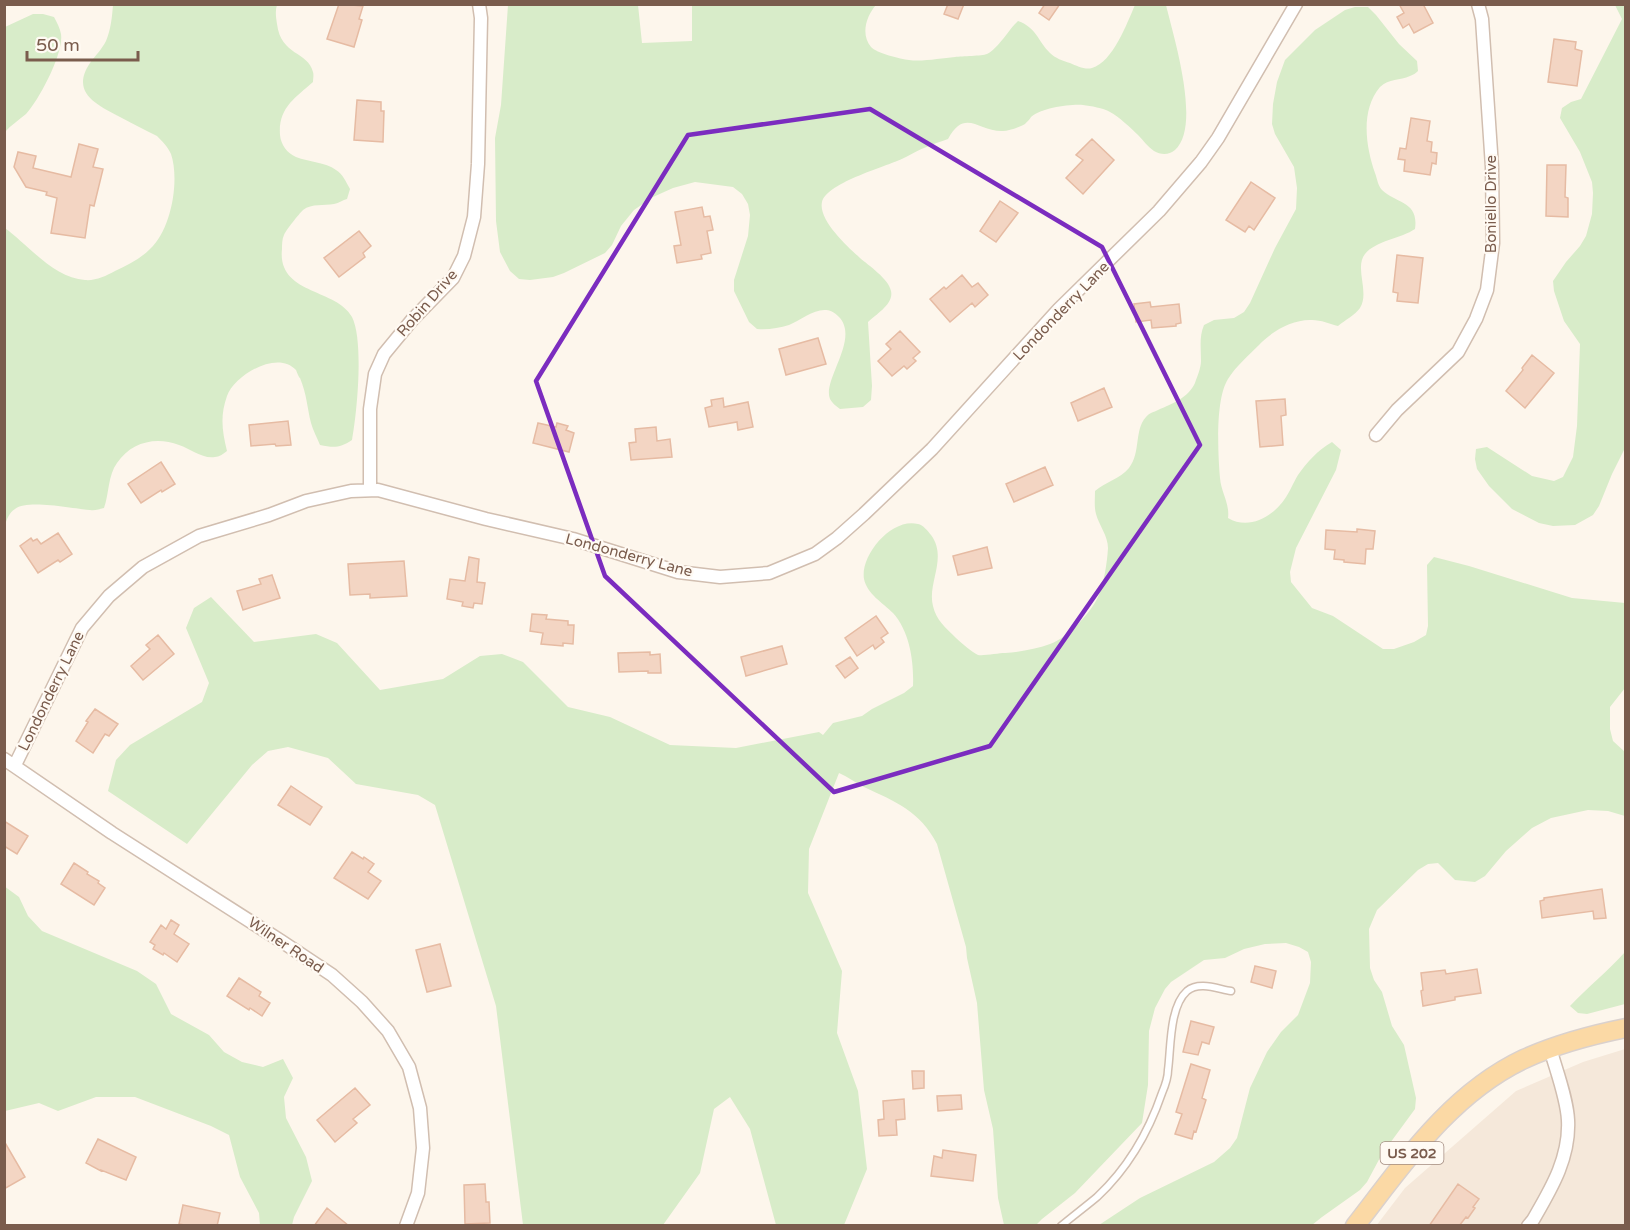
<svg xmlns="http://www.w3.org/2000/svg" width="1630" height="1230" font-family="'Varela Round',sans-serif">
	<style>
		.residential { fill: #f5e8da }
		.green { fill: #d8ecc9 }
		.building { fill: #f3d5c3; stroke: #e6bba3; stroke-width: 1.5 }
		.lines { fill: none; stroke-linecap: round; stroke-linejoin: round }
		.service-casing { stroke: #d1beb0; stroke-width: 9 }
		.minor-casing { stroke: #d1beb0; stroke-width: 15 }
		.primary-casing { stroke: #dad1cd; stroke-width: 21 }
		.service { stroke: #fff; stroke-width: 6 }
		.minor { stroke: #fff; stroke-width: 12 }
		.primary { stroke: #fbd9a5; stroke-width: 18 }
		.marked { fill: none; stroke: #7b2cbf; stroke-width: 4.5; stroke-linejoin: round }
		.labels { text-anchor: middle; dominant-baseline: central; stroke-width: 4.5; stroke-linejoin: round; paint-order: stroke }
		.shield { fill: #fffaf3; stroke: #a28b7f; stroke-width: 1.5 }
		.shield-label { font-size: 14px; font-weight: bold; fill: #7a5c4d }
		.street-label { font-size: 15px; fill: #7a5c4d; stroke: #fffaf3 }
	</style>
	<rect width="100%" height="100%" fill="#fdf6ec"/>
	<!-- residential -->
	<path class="residential" d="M1625,1049V1225L1376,1226L1405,1188L1516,1091L1583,1062Z"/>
	<!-- green -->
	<path class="green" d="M113,5H277C275,11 276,17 277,24C281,56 308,51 313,72C314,75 313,79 313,82C295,98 278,108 280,135C281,145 287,153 296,157C309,162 325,162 336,170C343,174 346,182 350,189L347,199C343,200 339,203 334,204C324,206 312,203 303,210C299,214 286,230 284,235C282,239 282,245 282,249C277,295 336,288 352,317C364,341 357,413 352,440C340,448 334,448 320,445C317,438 313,430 311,423C307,407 307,395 300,378C299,378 296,370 296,370C277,349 234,376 227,396C220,416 222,431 227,451C223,454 219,457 215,457C202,459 191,449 179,445C156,436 131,442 117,463C108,475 109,494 104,508C99,509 95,511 90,510C73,509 28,499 15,509C9,513 7,519 5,525V228C28,245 54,278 85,280C95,281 106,276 115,271C128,265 140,259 150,249C171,230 180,181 171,154C168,147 162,141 157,136C144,130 132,123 120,117C97,105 70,93 90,63C95,56 102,49 106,41C111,29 112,17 113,5Z
		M508,5H638L642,43L692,41V5H876C867,15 860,34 871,47C876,53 901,59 909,60C922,62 942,58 955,57C962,56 982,56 987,54C998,49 1009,29 1018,21C1037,28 1037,40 1050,53C1055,58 1063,61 1070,63C1077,66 1085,70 1092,68C1113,62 1127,23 1135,5H1166C1173,35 1202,126 1175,150C1169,155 1161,155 1154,151C1148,147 1143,140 1138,135C1130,127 1119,117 1110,112C1103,108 1091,106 1083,105C1069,104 1042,108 1031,117C1031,118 1025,124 1025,124C1020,127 1009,131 1003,131C979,132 965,107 948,139C933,144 920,149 906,157C889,166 827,182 822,202C818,220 848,247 860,258C868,265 889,279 891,291C894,304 876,314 868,322L872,386L871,400L863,407L840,409C836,406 832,403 830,399C822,380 860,339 839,317C823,300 805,319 789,325C779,328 768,330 757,329L749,322L734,291V280L748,236L750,215L748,204L742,194L733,187L695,182L673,188L653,197L634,210L621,226L612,245L605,253L564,273L553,277L530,280L519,279L510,271L500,252L496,221L495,138L501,105Z
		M1615,5H1626L1625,448L1612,474L1599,506L1593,515L1575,525L1553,526L1539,523L1512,509L1489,486L1477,469L1475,459L1476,449L1487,447L1532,476L1554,481L1563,477L1573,457L1577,426L1580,344L1564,321L1554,291L1553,281L1566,262L1580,246L1586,236L1592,214L1593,193L1592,182L1580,152L1560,118L1562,108L1571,102L1581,99L1622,19Z
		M1355,7H1368L1376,15L1399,44L1417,61L1418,71C1416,73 1413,75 1410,76C1400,81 1389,78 1380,87C1360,111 1366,147 1375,173C1377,178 1378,186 1382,190C1397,204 1419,201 1415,229C1402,238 1375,241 1365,254C1354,268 1370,292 1360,308C1355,315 1345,320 1338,326C1330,324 1321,320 1312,320C1293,319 1272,331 1259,345C1249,355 1236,366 1228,379C1215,400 1218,453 1220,478C1221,492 1230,504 1228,518C1248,530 1271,518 1284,500C1290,492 1293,483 1298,475C1307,462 1318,450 1332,442L1341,450L1336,470L1296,548L1290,572L1291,582L1312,608L1333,616L1383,649H1394L1414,642L1426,635L1428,626L1427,565L1434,557L1469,566L1572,598L1625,603V688L1610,707V729L1613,741L1625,752V816L1608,811L1588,810L1551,818L1532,828L1506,851L1485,876L1475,882L1455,880L1438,863L1428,864L1418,870L1377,910L1369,929L1370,968L1374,980L1382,992L1392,1026L1404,1045L1416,1098L1415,1109L1382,1154L1367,1182L1360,1190L1322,1217L1312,1225H1099L1140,1198L1214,1162L1230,1148L1237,1138L1250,1088L1267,1052L1281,1032L1298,1015L1310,983L1311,962L1308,952L1299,947L1286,943L1265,944L1244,949L1225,958L1204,960L1171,982L1165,989L1155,1008L1149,1031L1148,1085L1142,1123L1075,1193L1042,1219L1036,1225H1004L998,1198L993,1129L984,1090L977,1003L967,958L966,947L937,844C920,811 896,802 864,787C856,783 848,777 839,773L809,849L808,893L842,971L837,1033L858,1091L867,1169L844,1225H776L750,1129L730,1097L714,1109L700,1173L663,1225H523L496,1006L435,805L418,795L356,784L328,758L288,747L268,751L252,765L187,844L108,791L116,760L130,745L202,702L209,683L186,628L194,608L211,597L254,642L316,634L337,643L380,690L443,679L480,656L502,654L523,662L568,707L610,717L670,745L736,748L819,732L823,735L833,723L862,716L872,709L904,693L913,686C914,662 910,632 893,613C883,603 867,594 864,579C860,555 892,517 918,524C923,525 928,531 931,535C948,558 927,583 933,606C936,620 946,628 956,638C960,642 973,653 978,655C984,656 999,653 1005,653C1020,652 1036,649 1050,644C1067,638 1090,614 1098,597C1104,583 1107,564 1108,548C1108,536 1099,525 1096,514C1094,507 1095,498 1095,491C1105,482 1120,479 1129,468C1141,453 1134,430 1146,417C1149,413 1154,412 1158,410C1172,404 1188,398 1195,383C1197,377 1201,368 1201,361C1201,348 1199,337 1204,325L1214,320L1234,318L1244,312L1250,303L1275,248L1296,209L1297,188L1294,167L1275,134L1272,124L1273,104L1277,82L1285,60L1315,30L1345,10Z
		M33,14H43L54,17C57,23 60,28 61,34C64,53 39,100 26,114C19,120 11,125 5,132V27Z
		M4,886L19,897L28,916L42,931L137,971L156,984L171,1014L209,1035L224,1052L242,1062L263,1067L283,1059L293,1078L284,1097L286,1118L306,1157L312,1181L294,1217L292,1225H260L259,1213L240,1177L229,1135L211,1126L135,1097H96L58,1111L39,1103L5,1111Z
		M1625,952V1004L1587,1014L1578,1013L1570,1006C1588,987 1608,971 1625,952Z"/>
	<!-- building -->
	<path class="building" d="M339,4L363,6L359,19L362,20L354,47L327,39Z
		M948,4H964L958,19L944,14Z
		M1045,4H1060L1049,20L1039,13Z
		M1399,4H1423L1433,23L1414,33L1409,24L1403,28L1397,17L1404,13Z
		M1554,39L1576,42L1575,49L1582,51L1577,86L1548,82Z
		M357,100L381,102V111H384L383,142L354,140Z
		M1411,118L1430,121L1427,141L1432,142L1431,152L1437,153L1436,164L1432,163L1430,175L1404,171L1405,160L1398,159L1400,148L1406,149Z
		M1092,139L1114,160L1083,194L1066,178L1083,160L1076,155Z
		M79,144L98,149L93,167L103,169L94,206L90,205L85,238L51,233L57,198L46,195L47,192L26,187L14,167L18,152L36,156L33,168L71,177Z
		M1547,165H1566L1565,197L1568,198V217L1546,216Z
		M1251,182L1275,198L1254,230L1249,226L1245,232L1226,220Z
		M1000,201L1018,213L996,242L980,231Z
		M702,207L704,217L710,216L713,230L707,231L711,253L701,255L702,259L677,263L674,246L681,245L675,212Z
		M359,231L371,246L363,253L365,257L339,277L324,258Z
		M1397,255L1423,258L1418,303L1397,301L1398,293L1393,292Z
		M962,275L972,287L978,283L988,295L975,307L972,303L950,322L930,299L944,287L946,289Z
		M1150,302L1151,307L1179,304L1181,323L1176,324V326L1152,328L1151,320L1136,322L1134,304Z
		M900,331L920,352L913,358L916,361L907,369L904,366L892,376L878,361L891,349L886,344Z
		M818,338L826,364L786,375L779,349Z
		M1532,355L1554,373L1525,408L1506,391L1523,370L1522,368Z
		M1104,388L1112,407L1078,421L1071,403Z
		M723,398L724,407L748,402L753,427L738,430L737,422L709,427L705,408L712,406L711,400Z
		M1285,399L1286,415L1281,416L1283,445L1260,447L1256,401Z
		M288,421L291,445L276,446L275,444L251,446L249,425Z
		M538,423L556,427L557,423L568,426L566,430L574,433L569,452L533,443Z
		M656,427L657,441L670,439L672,457L631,460L629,443L636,442L635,429Z
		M161,462L175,484L162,492L161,490L141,503L128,484Z
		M1045,467L1053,485L1014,502L1006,484Z
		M1357,529L1375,531L1373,549H1366L1365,564L1344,562V560L1334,559L1335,550L1325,549L1326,530L1357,532Z
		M58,533L72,554L60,562L58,560L38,573L20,546L31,538L33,541L37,539L41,544Z
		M987,547L992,568L958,575L953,556Z
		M469,557L479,559L477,582L485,583L482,604L474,603L473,608L462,606L463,602L447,599L450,579L465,581Z
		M404,561L407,596L370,598V594L350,595L348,564Z
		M272,575L280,598L243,610L237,591L261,584L259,579Z
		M532,614L547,615L546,619L568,621V625H574L573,644L563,643V646L541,644L543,633L530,631Z
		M876,616L888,633L881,638L884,642L875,649L873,645L857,656L845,638Z
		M158,635L174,654L143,680L131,666L150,649L146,645Z
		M782,646L787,664L746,676L741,657Z
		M650,652V655L660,654L661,673H648V671L619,672L618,653Z
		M850,657L858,668L845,678L836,666Z
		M95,709L118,724L109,736L105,734L93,753L76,741L88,722L86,721Z
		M291,786L322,807L310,825L278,805Z
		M4,821L28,836L17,854L4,846Z
		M352,852L363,859L364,857L374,864L368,872L381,881L368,899L334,878Z
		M74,863L88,872L87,874L99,881L98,883L105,888L94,905L61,884Z
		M1602,889L1606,918L1594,919L1593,911L1542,918L1540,901L1544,900V898Z
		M171,920L179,925L174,934L189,944L177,962L164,953L163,955L153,949L155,945L150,942L161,925L166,929Z
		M440,944L451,986L427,992L416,950Z
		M1255,966L1276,971L1272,988L1251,982Z
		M1477,969L1481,993L1455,997V1000L1423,1006L1421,991L1423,990L1421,973L1445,970L1446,974Z
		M239,978L261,992L259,996L270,1003L262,1016L250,1008L249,1010L227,996Z
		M1191,1021L1214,1027L1209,1044L1202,1042L1198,1055L1183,1052Z
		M1191,1064L1210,1070L1202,1098L1206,1100L1196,1132L1194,1131L1192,1139L1175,1134L1182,1114L1176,1112Z
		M912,1071H924V1088L913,1089Z
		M355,1088L370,1105L353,1119L357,1123L335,1142L317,1120Z
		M961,1095L962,1109L938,1111L937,1096Z
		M904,1099L905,1119L896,1120L897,1135L879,1136L878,1120L884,1119L883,1101Z
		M98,1139L136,1157L126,1180L101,1170V1171L86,1163Z
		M4,1141L25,1177L4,1189Z
		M943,1150L976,1155L973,1181L931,1176L934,1156L942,1158Z
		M485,1184L486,1202H489L490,1223L465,1224L464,1185Z
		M1458,1184L1479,1199L1473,1207L1475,1208L1468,1218L1466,1217L1459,1226H1429Z
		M183,1205L220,1213L217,1226H190L179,1224Z
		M327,1208L349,1226H314Z"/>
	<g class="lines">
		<!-- service casing -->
		<g class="service-casing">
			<path id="service" d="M1061,1226C1073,1216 1085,1207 1097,1197C1127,1169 1149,1131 1162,1093C1165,1086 1168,1078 1168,1070C1171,1049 1169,1007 1187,991C1199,981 1218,989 1231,991"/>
		</g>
		<!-- minor casing -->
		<g class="minor-casing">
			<path id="minor" d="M1376,435L1397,410L1458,352L1476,319L1487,290L1493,243L1492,167L1482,19L1478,4
				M370,490V409L375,374L384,354L412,320L453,278L464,256L474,217L478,164L481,18L479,4
				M4,759L112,833L281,941L332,975L362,1002L388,1031L409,1067L420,1108L423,1148L418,1193L406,1226
				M15,765L82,628L109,596L143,567L199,536L269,515L306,501L351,491L378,490L486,519L573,539L678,572L720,577L769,573L815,554L837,538L864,514L932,449L1059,309L1159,211L1201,162L1218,138L1296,4
				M1528,1226L1533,1220C1551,1189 1570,1158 1568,1120C1567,1098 1556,1070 1550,1048"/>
		</g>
		<!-- primary casing -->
		<g class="primary-casing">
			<path id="primary" d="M1355,1226C1404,1163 1450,1094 1524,1059C1557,1044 1591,1035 1626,1028"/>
		</g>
		<!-- service -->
		<use href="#service" class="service"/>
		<!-- minor -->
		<use href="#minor" class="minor"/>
		<!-- primary -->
		<use href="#primary" class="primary"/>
	</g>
	<!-- marked area -->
	<path class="marked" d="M870,109L1102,247L1200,445L990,746L834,792L605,576L536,381L688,135Z"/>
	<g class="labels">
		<!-- shield labels -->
		<rect class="shield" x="1380.5" y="1142" width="63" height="22" rx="4.5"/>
		<g class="shield-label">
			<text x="1412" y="1153">US 202</text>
		</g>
		<!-- street labels -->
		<g class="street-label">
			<text transform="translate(1491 204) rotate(-90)">Boniello Drive</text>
			<text transform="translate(427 303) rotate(-49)">Robin Drive</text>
			<text transform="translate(1061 311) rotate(-46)">Londonderry Lane</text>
			<text transform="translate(629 555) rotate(15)">Londonderry Lane</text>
			<text transform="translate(51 691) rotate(-64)">Londonderry Lane</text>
			<text transform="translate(286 945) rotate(34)">Wilner Road</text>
		</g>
	</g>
	<!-- border -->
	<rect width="1630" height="1230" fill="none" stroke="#7a5c4d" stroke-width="12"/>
	<!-- scale -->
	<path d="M27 51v9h111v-9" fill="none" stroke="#7a5c4d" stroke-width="3"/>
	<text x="36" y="51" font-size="18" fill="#7a5c4d" stroke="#fffaf3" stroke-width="4.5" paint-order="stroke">50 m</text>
</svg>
